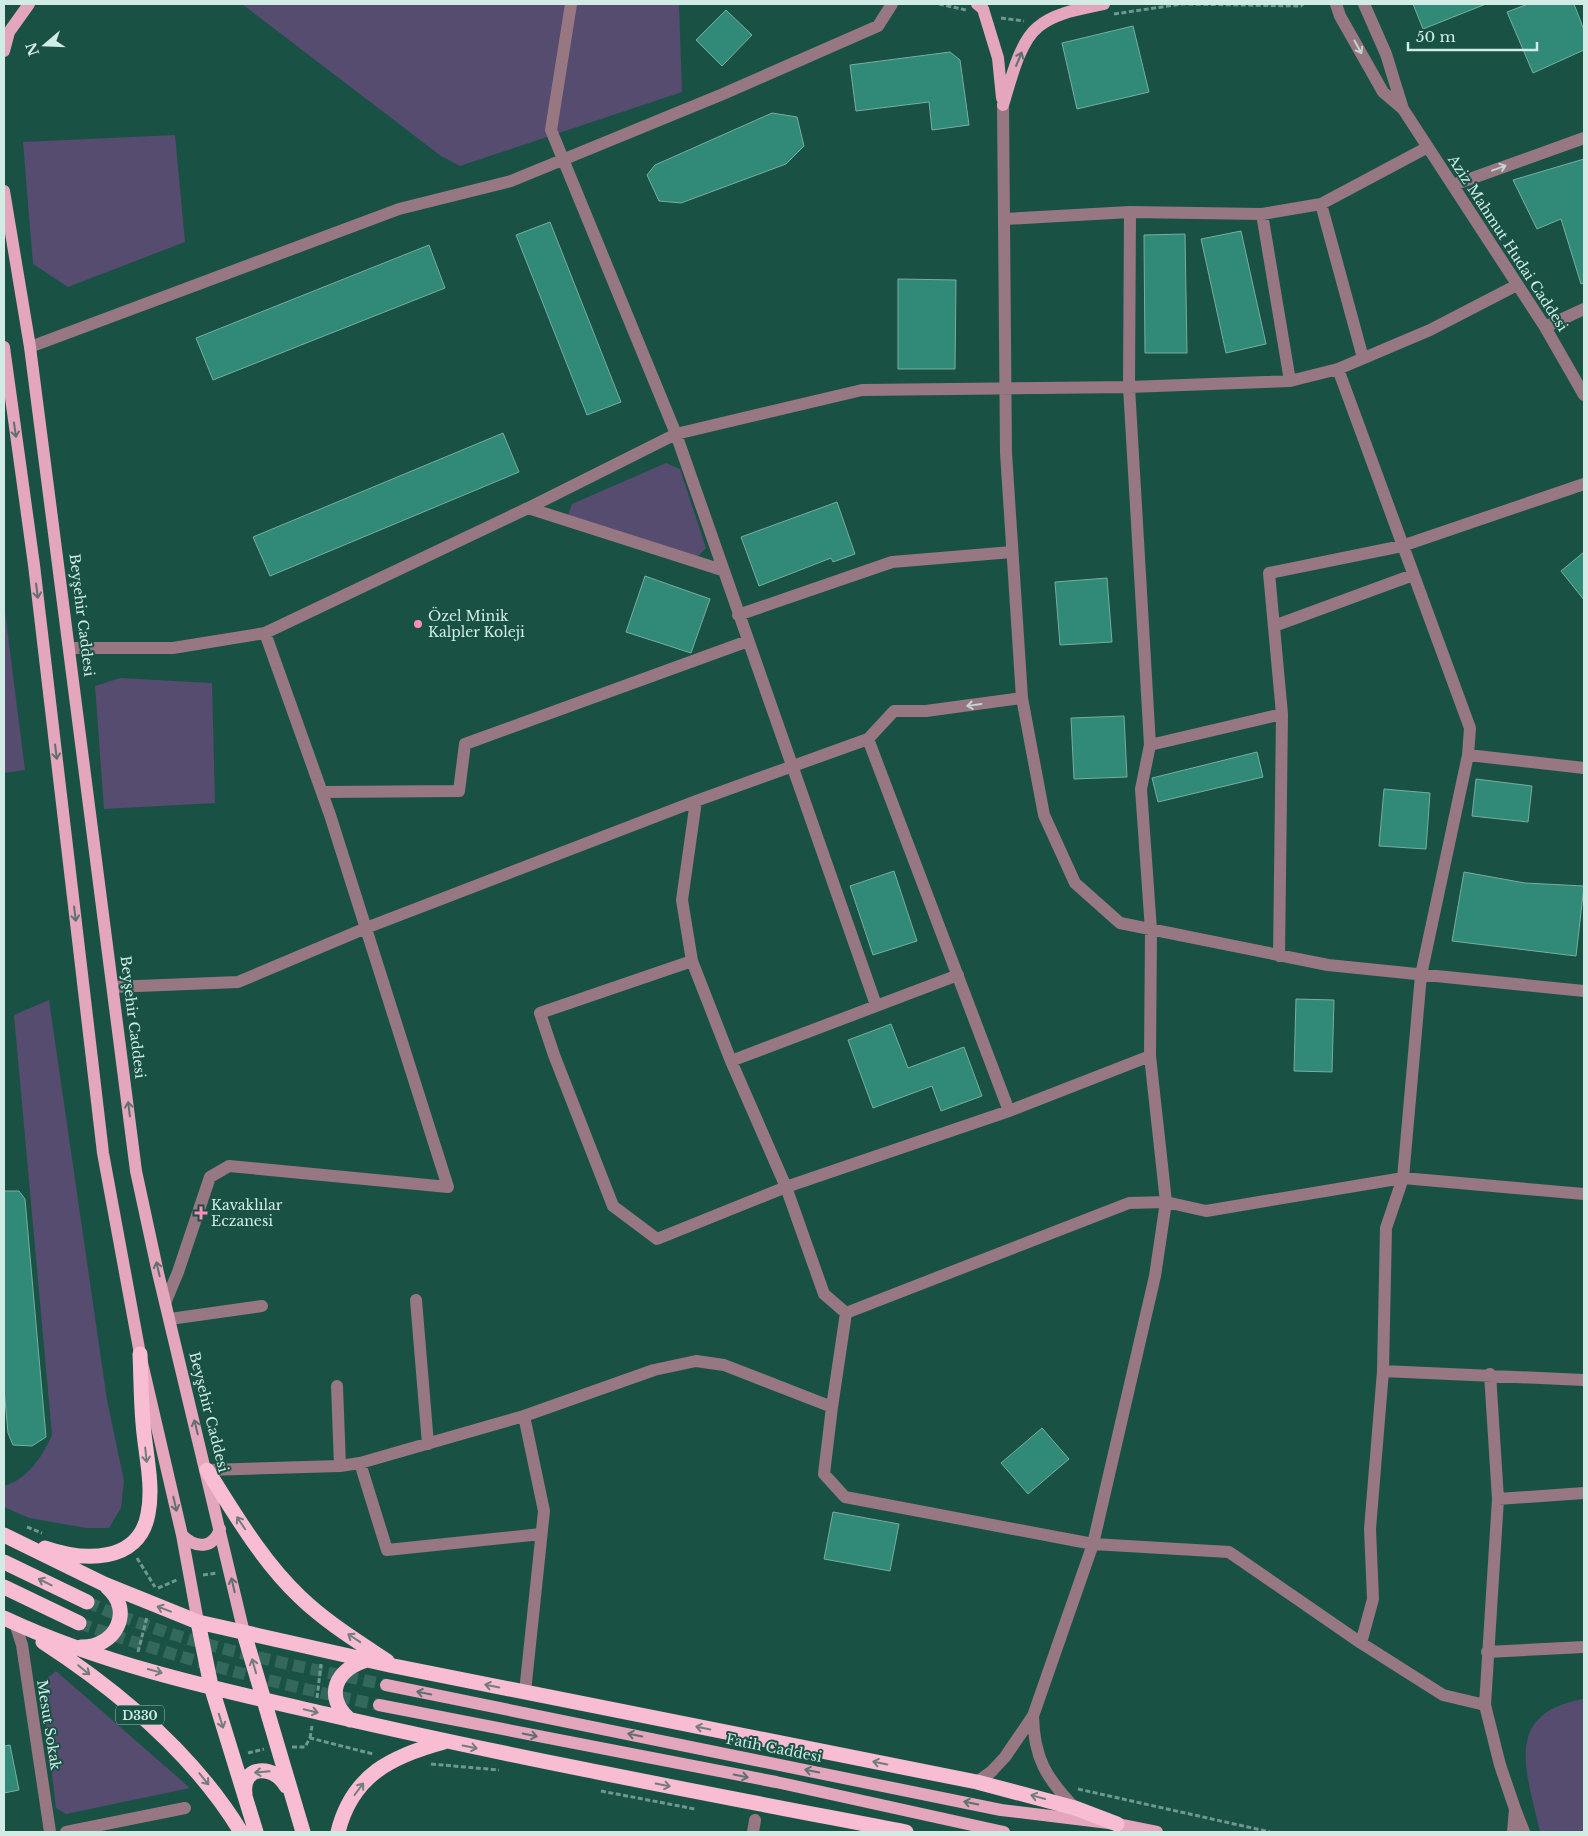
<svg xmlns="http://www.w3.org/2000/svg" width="1588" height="1836" font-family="'Libre Baskerville',serif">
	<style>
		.green { fill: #554c70 }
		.building { fill: #318a77; stroke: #77ae9f }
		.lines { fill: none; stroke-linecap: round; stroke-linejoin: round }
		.major-tunnel { stroke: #34685d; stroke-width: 12; stroke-dasharray: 12 6; stroke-linecap: butt }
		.path { stroke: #6d988e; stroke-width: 3; stroke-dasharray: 5 2.5; stroke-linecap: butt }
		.minor { stroke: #967782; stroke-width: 12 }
		.major { stroke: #e3a6bc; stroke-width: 12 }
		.highway { stroke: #f8bdd2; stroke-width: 15 }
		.oneway { stroke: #c4d5d0 }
		.oneway2 { stroke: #606f6f }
		.oneway3 { stroke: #727c7d }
		.poi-dot { fill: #ff8ebb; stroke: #195145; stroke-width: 2 }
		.labels { text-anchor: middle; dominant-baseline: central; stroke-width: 4; stroke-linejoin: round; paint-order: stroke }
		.shield { fill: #195145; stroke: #99beb4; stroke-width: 1 }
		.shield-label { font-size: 12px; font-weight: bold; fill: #d0ece4 }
		.street-label { font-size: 14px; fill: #d0ece4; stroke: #195145 }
		.poi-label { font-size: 14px; fill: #d0ece4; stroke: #195145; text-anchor: start }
	</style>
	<rect width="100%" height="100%" fill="#195145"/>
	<!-- green -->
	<path class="green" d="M242,4H679L682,92L460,166L441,156Z
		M175,135L185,242L68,287L33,264L23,142Z
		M666,463L680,469L706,548L697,557L568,515L572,504Z
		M4,604L25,770L4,773Z
		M120,678L212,683L215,803L104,809L95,686Z
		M49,1000L107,1400L124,1481L121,1508L109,1528H86L29,1518L4,1507V1486C28,1479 42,1457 52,1435L14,1015Z
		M56,1671L190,1788L66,1814L56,1808L41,1683Z
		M1584,1699V1832H1540C1527,1773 1501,1713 1584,1699Z"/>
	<!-- building -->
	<path class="building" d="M1413,4H1486L1423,29Z
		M1528,4H1574L1584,30V50L1533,73L1507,12Z
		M726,10L752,35L722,66L696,40Z
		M1133,26L1149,92L1077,109L1062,43Z
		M950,52L960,60L969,125L932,130L929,102L856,111L850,65Z
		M772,113L797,117L804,146L786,164L681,203L659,201L647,175L655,165Z
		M1584,159V283L1581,284L1561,219L1537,229L1513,180Z
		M550,222L621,402L587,415L516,235Z
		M1241,231L1266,344L1226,353L1201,239Z
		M1185,234L1187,353H1145L1144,235Z
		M429,245L445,288L213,380L196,338Z
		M898,279L956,280L955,369H898Z
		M503,433L519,472L270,576L253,537Z
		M837,502L855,554L833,562L831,558L759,586L741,537Z
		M1584,552V600L1561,571Z
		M645,576L710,599L691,653L626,632Z
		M1107,578L1112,642L1060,645L1055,582Z
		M1124,716L1127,777L1074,779L1071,718Z
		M1257,752L1263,777L1158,802L1152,778Z
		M1476,779L1532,786L1528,822L1472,816Z
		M1384,789L1430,793L1426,849L1379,846Z
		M894,871L917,941L873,955L850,886Z
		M1464,872L1525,883L1584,886L1576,956L1452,941Z
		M1296,999L1334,1000L1332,1072L1294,1071Z
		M891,1024L908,1068L964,1047L982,1096L941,1111L932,1086L873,1108L848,1040Z
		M4,1191H19L25,1199L46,1437L32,1446L13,1445L8,1433L4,1389Z
		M1042,1428L1069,1459L1028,1494L1001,1463Z
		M833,1512L899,1524L890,1571L824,1559Z
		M10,1745L19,1790L4,1793V1746Z"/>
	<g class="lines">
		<!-- major-tunnel -->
		<path class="major-tunnel" d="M87,1602C182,1645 285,1663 386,1685
			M79,1623C178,1659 276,1684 379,1705"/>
		<!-- path -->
		<path class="path" d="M939,4L966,10
			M1114,14L1182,4L1301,6L1303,4
			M1001,18L1024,21
			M27,1527L42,1533
			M137,1558L155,1587
			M203,1575L217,1573
			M158,1588L177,1580
			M138,1652L147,1617
			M317,1698L321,1664
			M310,1738L312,1726
			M292,1747H305L310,1738L373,1754
			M248,1753L264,1749
			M431,1764L499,1770
			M1078,1789L1270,1832
			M601,1791L695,1809"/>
		<!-- minor -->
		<path class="minor" d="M571,4L551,130L676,434L876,1005
			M1336,4L1340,16L1383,92L1403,109
			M1364,4L1386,54L1403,109L1545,327L1584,395
			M1003,105L1006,453L1022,698L1044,815L1075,883L1120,923L1328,965L1584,991
			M1453,185L1584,138
			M1321,204L1363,358
			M1130,212L1129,387L1150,745
			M1262,214L1290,381
			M1005,219L1130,212L1262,214L1321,204L1428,147
			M1545,327L1584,309
			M30,347L399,209L511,181L723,94L878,26L892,4
			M1338,369L1470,728L1468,755L1421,975L1403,1178L1386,1228L1383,1371L1370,1529L1373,1599L1361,1643
			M528,508L676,434L862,390L1129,387L1290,381L1338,369L1430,330L1517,285
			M738,615L892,562L1012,552
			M1274,626L1413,575
			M70,648H173L265,633L528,508L722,570
			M868,739L1009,1111
			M1468,755L1584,768
			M322,792L459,791L465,744L748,641
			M696,801L682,900L692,961L731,1061L786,1187L824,1294L846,1313
			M1279,956L1282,714L1269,573L1402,546L1584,484
			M692,961L540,1013L554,1055L613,1206L657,1239L786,1187L1009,1111L1150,1056
			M113,987L238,982L366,928L696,801L868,739L894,711H926L1022,698
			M731,1061L958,975
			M416,1300L428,1444
			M166,1301L178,1272L210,1177L229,1166L448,1187L330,815L265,633
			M170,1319L262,1306
			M1383,1371L1584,1380
			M337,1386L340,1466
			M524,1416L544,1511L525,1692
			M360,1463L387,1550L541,1534
			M207,1470L340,1466L360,1463L524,1416L654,1370L696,1361L724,1365L832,1407
			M1498,1499L1584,1493
			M15,1623L22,1645L50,1832
			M1487,1652L1584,1647
			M1485,1705L1498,1499L1490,1374
			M1033,1716C1034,1758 1046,1778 1075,1808
			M977,1782L991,1772L1005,1757L1033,1716L1093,1544L1155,1276L1166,1202L1150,1056L1151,930L1141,789L1150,745L1282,714
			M1515,1809L1500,1765L1485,1705L1443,1695L1361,1643L1229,1552L1093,1544L845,1497L824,1474L832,1407L846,1313L1129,1203L1166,1202L1206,1211L1403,1178L1584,1194
			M66,1832L185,1808
			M753,1832L755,1820
			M1513,1832L1515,1809L1524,1832"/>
		<!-- major -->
		<path class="major" d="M977,4L983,9L998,58L1002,98
			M4,51L9,32L29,4
			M1003,105C1010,83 1019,42 1038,27C1056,12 1082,9 1104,4
			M4,191L30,347L136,1171L158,1273L244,1633
			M4,347L34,565L103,1153L140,1354L182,1535L198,1622
			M182,1535C196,1549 213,1549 220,1529
			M386,1685L1001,1810L1117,1824L1157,1832
			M379,1705L776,1782L1004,1832"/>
		<!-- highway -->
		<path class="highway" d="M207,1470C235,1514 262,1561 300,1597C326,1622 357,1641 387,1661
			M4,1535L104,1584L198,1622L394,1666L977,1782L1075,1808L1117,1824
			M45,1548C83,1561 139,1564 148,1514C154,1485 145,1452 143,1423C141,1400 141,1377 140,1354
			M4,1562L87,1602
			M4,1587L79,1623
			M4,1618C106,1666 220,1690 330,1715C521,1759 714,1795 906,1832
			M198,1622L211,1686L256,1832
			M244,1633L303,1832
			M43,1642C120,1692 193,1753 241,1832
			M81,1647C115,1648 135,1611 107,1587
			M350,1720C323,1696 336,1669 367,1660
			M245,1794C241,1765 274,1764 286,1786
			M338,1832C352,1775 392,1756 444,1742"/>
	</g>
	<!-- one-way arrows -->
	<defs><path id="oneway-shaft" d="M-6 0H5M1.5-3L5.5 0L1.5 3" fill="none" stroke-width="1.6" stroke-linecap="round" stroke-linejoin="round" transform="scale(1.25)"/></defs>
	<g class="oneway">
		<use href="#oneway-shaft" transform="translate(1358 47) rotate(61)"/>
		<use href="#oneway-shaft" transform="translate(1499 168) rotate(-20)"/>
		<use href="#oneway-shaft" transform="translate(974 705) rotate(172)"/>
	</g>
	<g class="oneway2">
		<use href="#oneway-shaft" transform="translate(1019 59) rotate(-67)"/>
		<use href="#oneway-shaft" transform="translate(15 430) rotate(82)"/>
		<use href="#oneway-shaft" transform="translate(37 591) rotate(83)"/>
		<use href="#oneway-shaft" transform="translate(56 752) rotate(83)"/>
		<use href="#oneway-shaft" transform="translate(75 914) rotate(83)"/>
		<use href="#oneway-shaft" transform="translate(129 1109) rotate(-97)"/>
		<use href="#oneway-shaft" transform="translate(158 1269) rotate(-103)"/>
		<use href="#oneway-shaft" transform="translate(196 1427) rotate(-104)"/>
		<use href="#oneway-shaft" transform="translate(175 1504) rotate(77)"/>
		<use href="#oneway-shaft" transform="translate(233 1585) rotate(-103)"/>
		<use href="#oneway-shaft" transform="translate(424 1693) rotate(-169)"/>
		<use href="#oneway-shaft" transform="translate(530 1735) rotate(11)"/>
		<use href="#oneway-shaft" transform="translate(635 1735) rotate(-169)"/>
		<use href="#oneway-shaft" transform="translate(812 1771) rotate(-169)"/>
		<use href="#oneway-shaft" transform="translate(741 1776) rotate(11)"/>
		<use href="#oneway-shaft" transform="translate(971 1803) rotate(-169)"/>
	</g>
	<g class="oneway3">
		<use href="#oneway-shaft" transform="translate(146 1455) rotate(84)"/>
		<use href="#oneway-shaft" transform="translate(241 1523) rotate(-124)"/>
		<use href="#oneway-shaft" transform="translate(45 1582) rotate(-154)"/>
		<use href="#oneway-shaft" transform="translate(164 1609) rotate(-159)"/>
		<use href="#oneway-shaft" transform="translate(354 1638) rotate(-146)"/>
		<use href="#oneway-shaft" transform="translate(254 1666) rotate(-106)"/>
		<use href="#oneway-shaft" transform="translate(84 1670) rotate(39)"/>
		<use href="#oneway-shaft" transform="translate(155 1671) rotate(15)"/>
		<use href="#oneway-shaft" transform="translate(492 1686) rotate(-169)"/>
		<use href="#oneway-shaft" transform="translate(311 1711) rotate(13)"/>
		<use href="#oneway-shaft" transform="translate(221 1721) rotate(73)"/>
		<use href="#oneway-shaft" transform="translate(703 1728) rotate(-169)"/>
		<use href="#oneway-shaft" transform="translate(470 1747) rotate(11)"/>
		<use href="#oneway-shaft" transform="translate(880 1763) rotate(-169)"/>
		<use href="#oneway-shaft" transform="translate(262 1772) rotate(175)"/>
		<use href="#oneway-shaft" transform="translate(204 1779) rotate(51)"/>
		<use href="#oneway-shaft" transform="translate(663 1785) rotate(11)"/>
		<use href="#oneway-shaft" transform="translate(359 1789) rotate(-53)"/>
		<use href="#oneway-shaft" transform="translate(1038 1797) rotate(-165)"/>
	</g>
	<!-- markers -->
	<g class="poi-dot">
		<circle cx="418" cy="624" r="5"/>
		<path d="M198.5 1205.5h5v5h5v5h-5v5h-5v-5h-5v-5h5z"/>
	</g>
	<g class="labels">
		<!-- shield labels -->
		<rect class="shield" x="116" y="1705.5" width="48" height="19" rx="4"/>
		<g class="shield-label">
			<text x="140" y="1715">D330</text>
		</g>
		<!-- street labels -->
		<g class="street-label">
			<text transform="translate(1508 243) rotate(57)">Aziz Mahmut Hudai Caddesi</text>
			<text transform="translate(82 615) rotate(83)">Beyşehir Caddesi</text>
			<text transform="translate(133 1017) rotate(83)">Beyşehir Caddesi</text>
			<text transform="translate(209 1412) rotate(76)">Beyşehir Caddesi</text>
			<text transform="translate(49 1725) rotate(81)">Mesut Sokak</text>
			<text transform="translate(774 1748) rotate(11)">Fatih Caddesi</text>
		</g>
		<!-- poi labels -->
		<g class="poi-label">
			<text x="428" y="616">Özel Minik<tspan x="428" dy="16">Kalpler Koleji</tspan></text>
			<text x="211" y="1205">Kavaklılar<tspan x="211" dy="16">Eczanesi</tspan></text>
		</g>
	</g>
	<!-- border -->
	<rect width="1588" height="1836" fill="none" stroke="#d0ece4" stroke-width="10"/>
	<!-- north arrow -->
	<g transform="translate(45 45) rotate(251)" stroke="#195145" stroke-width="4" paint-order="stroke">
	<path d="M0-4L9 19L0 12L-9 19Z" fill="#d0ece4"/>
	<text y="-8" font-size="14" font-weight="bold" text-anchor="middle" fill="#d0ece4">N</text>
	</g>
	<!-- scale -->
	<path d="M1408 42v8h129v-8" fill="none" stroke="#d0ece4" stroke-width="2.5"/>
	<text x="1416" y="42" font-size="15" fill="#d0ece4" stroke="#195145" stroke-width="4" paint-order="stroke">50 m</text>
</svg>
